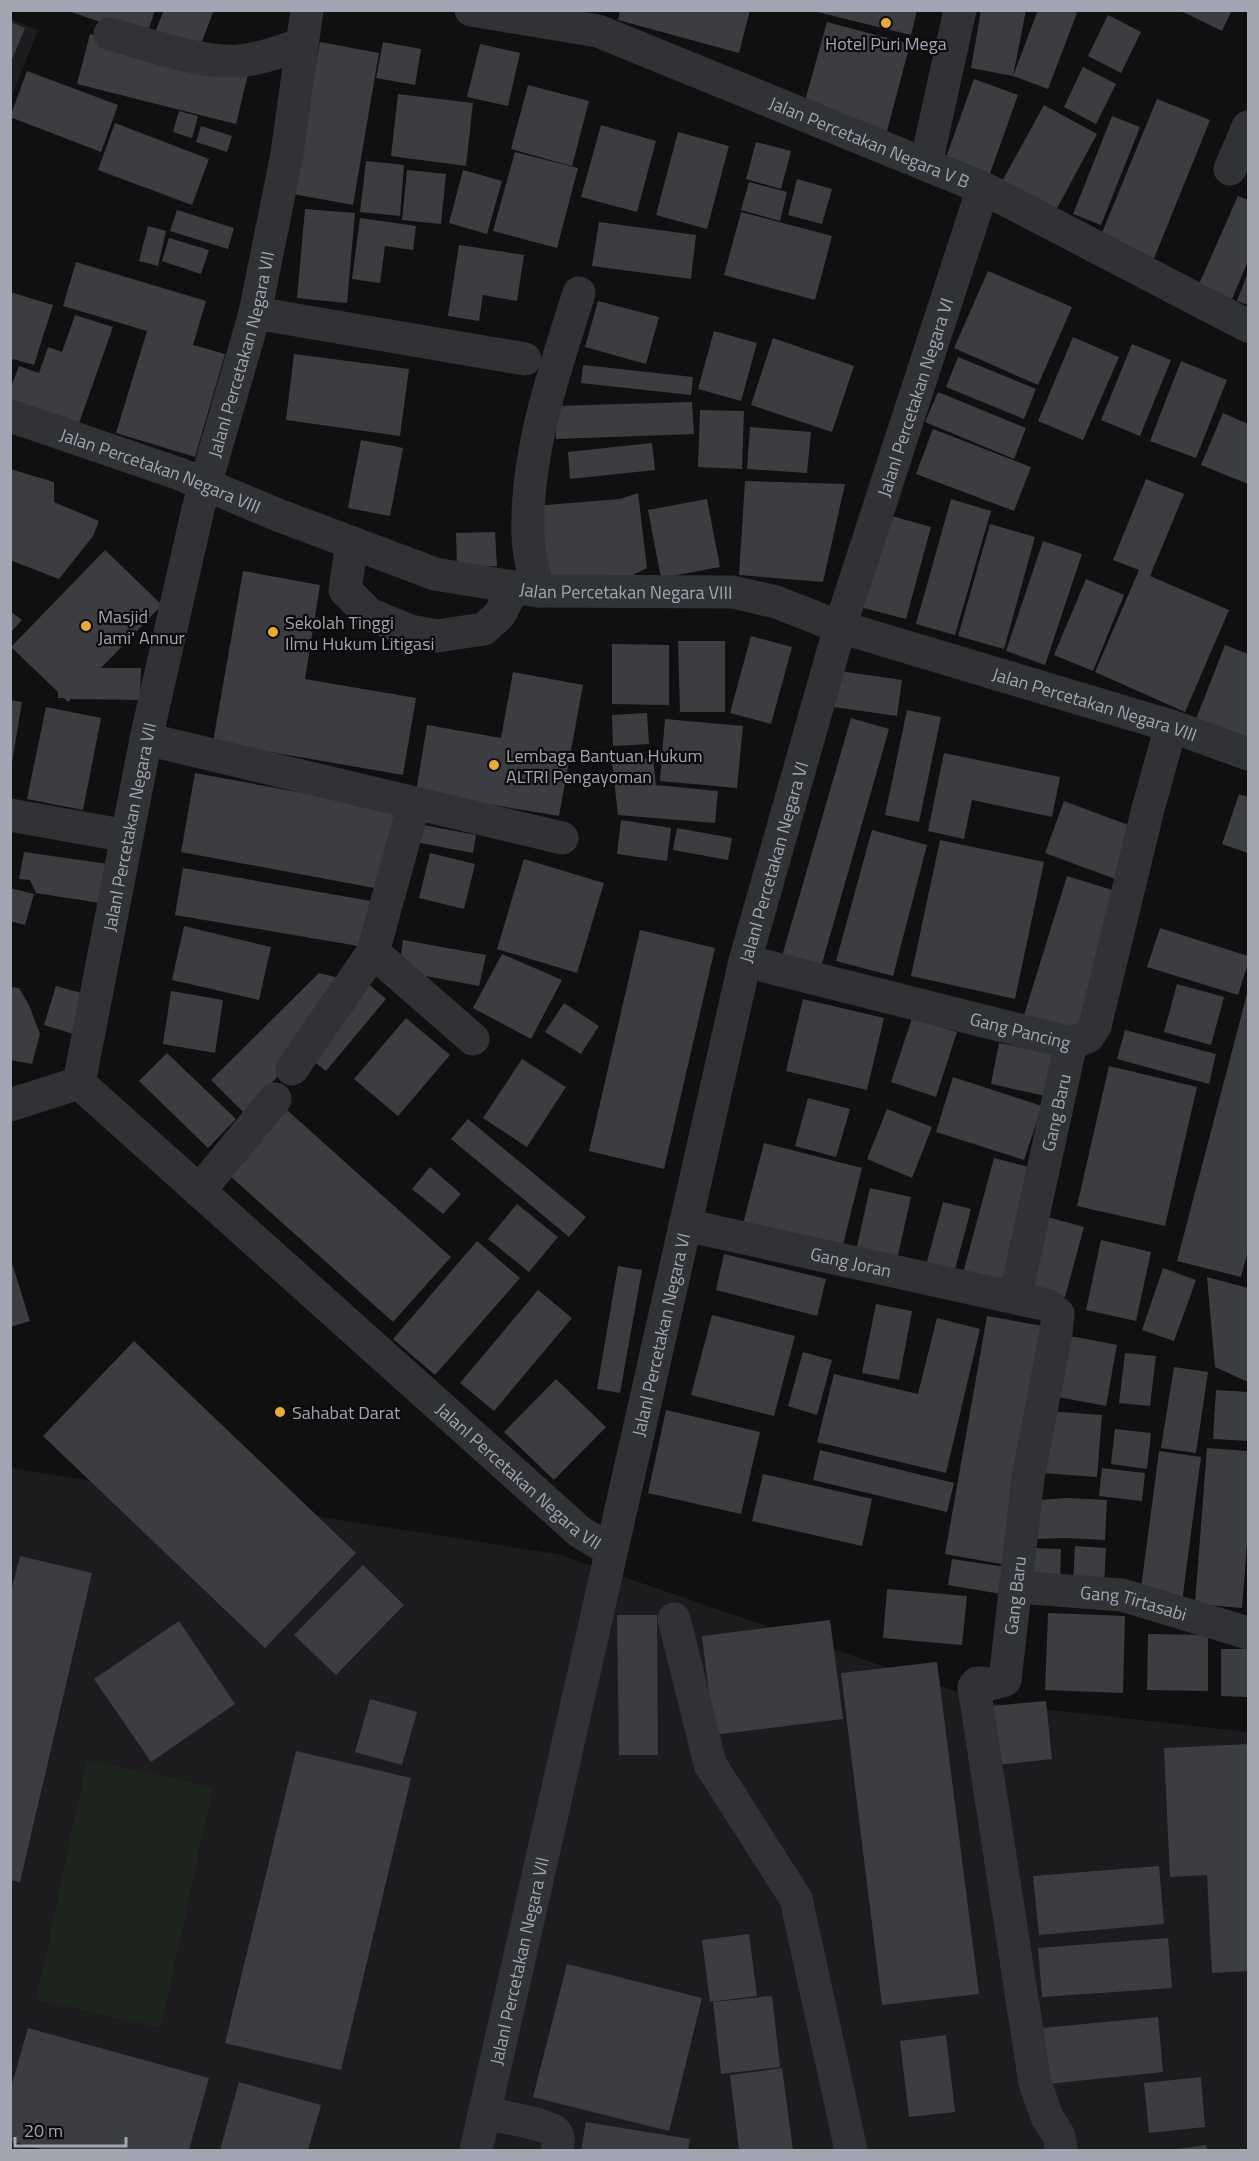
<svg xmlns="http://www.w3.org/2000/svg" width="1259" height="2161" font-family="'Titillium Web',sans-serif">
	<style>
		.built { fill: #1c1c1e }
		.green { fill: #1c241d }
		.building { fill: #3c3d41 }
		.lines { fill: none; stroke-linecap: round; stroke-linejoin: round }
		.minor { stroke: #313236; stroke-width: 33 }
		.poi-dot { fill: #eeab2b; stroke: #0b0b0c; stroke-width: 2 }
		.labels { text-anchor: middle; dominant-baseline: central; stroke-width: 4.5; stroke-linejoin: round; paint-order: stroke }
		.poi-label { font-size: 18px; fill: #a1a6b2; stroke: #0b0b0c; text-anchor: start }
		.street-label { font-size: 18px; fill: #a1a6b2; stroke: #0b0b0c }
	</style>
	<rect width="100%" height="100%" fill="#101011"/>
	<!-- built -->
	<path class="built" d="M11,19L38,30L11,98Z
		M10,1468L557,1554L990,1703L1248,1732V2150H11Z"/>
	<!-- green -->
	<path class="green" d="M87,1760L213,1787L161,2028L36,2000Z"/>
	<!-- building -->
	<path class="building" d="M66,10H155L146,38Z
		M164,10H214L197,54L153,37Z
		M620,10H750L739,53L618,20Z
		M809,10H917L911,35Z
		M981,10H1026L1013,76L971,68Z
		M1038,10H1070L1077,13L1048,89L1013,76Z
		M1179,10H1232L1222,31Z
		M1108,15L1141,32L1121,73L1088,56Z
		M10,22L25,28L11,62H10Z
		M827,22L910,44L887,131L803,108Z
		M90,34L248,74L236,124L77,84Z
		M320,42L379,53L353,205L293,194Z
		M383,42L421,49L415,85L376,78Z
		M480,44L520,53L508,106L467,97Z
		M1083,67L1116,84L1096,124L1064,107Z
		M27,71L118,105L101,152L10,117Z
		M974,79L1018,95L988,179L944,163Z
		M528,85L589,101L572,166L511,149Z
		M398,94L473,103L466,166L391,156Z
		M1157,99L1210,120L1151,266L1097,245Z
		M1044,105L1097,134L1054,214L1000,185Z
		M179,111L198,116L192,138L173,132Z
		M1112,116L1140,127L1101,225L1073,214Z
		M115,123L209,159L192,205L98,170Z
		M601,125L656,141L637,212L581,197Z
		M201,126L232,136L227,152L196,142Z
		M678,132L729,146L707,229L656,215Z
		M756,142L791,151L781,189L746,179Z
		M515,152L578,168L557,248L493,231Z
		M366,161L404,165L400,216L360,212Z
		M407,170L446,174L441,224L402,220Z
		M463,170L502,181L487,234L449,223Z
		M797,179L832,189L822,224L788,215Z
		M749,182L787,192L780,221L741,210Z
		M1238,196L1248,200V261L1232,299L1199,284Z
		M305,209L355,213L347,303L297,298Z
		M177,210L234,228L228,249L170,231Z
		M741,212L832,236L815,300L724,275Z
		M360,218L416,226L413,250L385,246L380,283L352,279Z
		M599,222L696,235L691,279L592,266Z
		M148,226L166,231L158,266L139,261Z
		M169,238L209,250L201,274L162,261Z
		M459,245L524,255L517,301L483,295L479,321L448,316Z
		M76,262L206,301L193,345L225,354L195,457L116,433L147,331L63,306Z
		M988,271L1072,307L1038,385L954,348Z
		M1248,272V305L1237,301Z
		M10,292L53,305L34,365L13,359L10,365Z
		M598,301L659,317L646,364L585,347Z
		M75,315L113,327L79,423L10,399V389L19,366L39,373L48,347L62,352Z
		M714,331L757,343L741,401L698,389Z
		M1073,337L1119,357L1083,440L1038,421Z
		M773,338L854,366L832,432L751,405Z
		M1132,344L1171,360L1140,436L1101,420Z
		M294,354L409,369L400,436L286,420Z
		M958,357L1036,389L1024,419L946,387Z
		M1181,361L1227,380L1196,458L1150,441Z
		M583,365L693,377L691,395L581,383Z
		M938,392L1026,428L1014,459L925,422Z
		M692,402L694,434L556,439L554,406Z
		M700,410L744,411L742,469L698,467Z
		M1223,413L1248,424V484L1201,465Z
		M750,427L811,432L807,473L747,469Z
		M933,429L1031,467L1014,511L916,474Z
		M361,440L403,448L390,516L348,508Z
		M652,443L655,470L570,479L568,452Z
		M10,469L54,482V502L99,521L93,536L59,579L10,560Z
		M1146,479L1184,494L1150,576L1229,610L1185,712L1095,672L1139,570L1113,560Z
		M745,481L845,484L823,582L739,575Z
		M638,493L647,568L633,575L547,583L534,506L620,499Z
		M707,499L720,567L661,578L648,510Z
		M951,499L991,511L955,635L916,624Z
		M881,513L931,527L906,619L856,606Z
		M990,524L1035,537L1004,649L958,636Z
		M495,532L497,566L457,567L456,533Z
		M1043,541L1082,554L1045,665L1006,651Z
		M105,550L162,605L101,668H141L140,700L71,699L68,702L64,698H58V692L11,647Z
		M243,571L320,585L305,679L416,698L403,775L213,742Z
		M1086,579L1124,595L1093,671L1054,655Z
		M10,611L22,620L10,633Z
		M751,636L792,647L771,724L730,713Z
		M678,641H725V712H680Z
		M612,644L669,645V705L612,704Z
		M1225,645L1248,654V733L1247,738L1196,719Z
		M840,671L902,680L897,716L834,707Z
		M513,672L583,685L559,816L416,792L427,725L501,738Z
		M10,700L22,702L12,762H10Z
		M46,707L101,718L83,810L27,799Z
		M907,710L941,717L919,822L885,815Z
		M647,713L649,744L613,746L612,715Z
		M851,718L889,729L819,974L780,963Z
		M665,719L743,726L737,788L660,781Z
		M944,753L1060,777L1052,817L972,800L964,839L928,831Z
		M653,758L656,785L718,791L715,823L618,815L612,761Z
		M195,773L399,811L385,890L181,852Z
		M1239,794L1248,797V853L1222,844Z
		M1064,801L1136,828L1118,880L1045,853Z
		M621,820L671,828L667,861L617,854Z
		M413,823L476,835L473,853L410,841Z
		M677,828L732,838L728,860L673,850Z
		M872,830L927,845L893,976L836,961Z
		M940,840L1044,862L1015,999L911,976Z
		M24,852L108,864L100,903L36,893L30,880L19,879Z
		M430,853L475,864L464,909L419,898Z
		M524,859L604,883L577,973L497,949Z
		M183,868L382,903L370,948L175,915Z
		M1067,876L1119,892L1076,1031L1024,1015Z
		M10,888L34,894L25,925L10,921Z
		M184,926L271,947L259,1000L172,980Z
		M1160,928L1248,956V963L1238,995L1147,967Z
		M640,930L715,948L664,1169L589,1151Z
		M403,940L486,955L479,986L399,971Z
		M502,954L562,980L531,1039L473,1008Z
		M319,973L347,980L303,1051L243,1112L211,1080Z
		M366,982L386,999L326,1071L306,1055Z
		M1177,984L1224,997L1211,1045L1164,1032Z
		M56,986L89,995L77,1035L44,1025Z
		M10,987L19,988L29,1005L40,1034L32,1064L10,1060Z
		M1248,990V1250L1241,1277L1177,1261Z
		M171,991L223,1000L215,1053L163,1044Z
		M803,999L884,1018L867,1090L786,1071Z
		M564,1003L599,1026L581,1054L545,1032Z
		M406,1018L450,1055L398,1116L354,1079Z
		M912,1018L957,1032L936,1097L891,1082Z
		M1125,1030L1216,1054L1209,1084L1117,1059Z
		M999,1043L1063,1056L1055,1098L991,1084Z
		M167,1053L236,1119L208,1148L139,1081Z
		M522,1059L566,1087L527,1147L483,1118Z
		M1109,1066L1197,1087L1165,1226L1077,1206Z
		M953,1077L1042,1106L1024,1160L936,1132Z
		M808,1098L850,1109L836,1157L795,1146Z
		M887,1109L932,1127L912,1178L867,1159Z
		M287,1110L451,1257L393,1322L229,1175Z
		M468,1119L586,1217L569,1237L451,1139Z
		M764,1143L862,1168L841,1253L742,1228Z
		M994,1158L1036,1169L1005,1284L963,1273Z
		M430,1167L461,1194L443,1214L412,1189Z
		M870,1188L911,1197L896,1264L855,1255Z
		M943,1202L971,1209L953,1277L925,1269Z
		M517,1204L558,1237L529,1272L488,1239Z
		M1044,1216L1084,1227L1065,1297L1026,1286Z
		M1101,1240L1151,1252L1136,1321L1086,1310Z
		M477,1241L520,1278L435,1375L393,1339Z
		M724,1254L826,1279L817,1316L716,1290Z
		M13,1266L30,1321L10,1327V1267Z
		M618,1266L642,1270L620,1393L597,1389Z
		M1163,1268L1196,1280L1174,1341L1142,1330Z
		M1207,1277L1248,1288V1382L1215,1367Z
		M538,1290L572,1318L494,1411L460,1383Z
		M876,1304L912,1311L899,1380L862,1373Z
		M712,1315L795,1336L774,1416L691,1395Z
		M987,1316L1048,1327L1007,1565L945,1554Z
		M937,1318L980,1329L946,1473L817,1442L834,1374L918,1394Z
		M1060,1334L1117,1345L1106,1406L1048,1395Z
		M134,1341L356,1553L265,1648L43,1436Z
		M803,1352L832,1360L817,1415L788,1406Z
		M1125,1353L1156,1356L1150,1406L1119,1403Z
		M1174,1367L1208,1372L1196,1453L1161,1448Z
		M556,1379L606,1427L554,1480L504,1432Z
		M1216,1390L1248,1392V1441L1213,1439Z
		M666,1410L760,1432L741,1514L648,1493Z
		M1046,1411L1102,1415L1097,1477L1042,1473Z
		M1115,1429L1151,1433L1147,1469L1111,1464Z
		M1207,1448L1248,1451V1530L1242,1608L1195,1604Z
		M820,1450L954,1483L947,1512L813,1480Z
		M1159,1451L1201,1457L1182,1602L1140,1596Z
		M1102,1468L1145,1473L1142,1501L1099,1496Z
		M763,1474L872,1499L862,1546L752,1521Z
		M1067,1498L1107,1500L1105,1540L1065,1538L1036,1539L1038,1500Z
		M1075,1546L1106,1548L1104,1585L1073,1583Z
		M1034,1548L1061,1549L1060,1584L1033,1582Z
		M20,1556L92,1573L20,1882L10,1880V1595Z
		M952,1559L1006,1567L1001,1594L948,1585Z
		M363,1565L404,1605L336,1675L294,1635Z
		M887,1589L967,1596L962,1645L883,1638Z
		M1048,1613L1125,1616L1123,1693L1045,1690Z
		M617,1615H657L658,1755H619Z
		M830,1620L843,1719L714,1735L702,1636Z
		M179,1621L235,1704L151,1762L94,1679Z
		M1148,1634L1208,1635V1691L1147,1690Z
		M1221,1649H1248V1697L1221,1696Z
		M937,1662L979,1994L882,2005L841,1673Z
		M370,1699L417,1712L402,1765L355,1752Z
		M1046,1701L1052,1759L997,1765L991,1706Z
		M1248,1744V1971L1212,1973L1207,1875L1170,1877L1164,1748Z
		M296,1751L411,1778L341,2070L225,2043Z
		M1159,1866L1164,1924L1039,1935L1033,1876Z
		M749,1934L757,1996L710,2002L702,1940Z
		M1168,1938L1172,1988L1042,1997L1038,1948Z
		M567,1964L702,1998L669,2131L533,2097Z
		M772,1996L780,2067L721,2074L713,2002Z
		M1158,2017L1163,2072L1038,2085L1032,2029Z
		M28,2028L209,2078L189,2150H45L10,2141V2091Z
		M946,2035L955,2112L909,2117L900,2041Z
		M782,2068L793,2150H739L730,2075Z
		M1201,2077L1205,2127L1149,2133L1144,2083Z
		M239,2082L321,2105L308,2150H220Z
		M586,2122L690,2139L688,2150H581Z
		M1206,2145L1207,2150H1176V2149Z"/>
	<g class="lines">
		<!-- minor -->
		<g class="minor">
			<path id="s1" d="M471,10L598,31L983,188L1248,326"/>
			<path d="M110,34C148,44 201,64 239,61C260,59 282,51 302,44"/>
			<path d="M926,164L960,10"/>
			<path d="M1230,169L1248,127"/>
			<path d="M255,313L525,359"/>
			<path id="s2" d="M10,416L180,474L278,515L435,574L538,591L733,592L776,602L840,627L1171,726L1248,754"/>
			<path d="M352,543L345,590L369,614L410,631L437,636L484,629L500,614L514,587"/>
			<path d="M538,591C535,574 528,555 528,537C525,453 554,373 579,293"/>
			<path d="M146,739L562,838"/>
			<path d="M10,815L127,836"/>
			<path d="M373,952L473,1039"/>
			<path id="s3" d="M745,961L1071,1043L1088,1037L1095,1026L1148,809L1171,726"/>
			<path d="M292,1069L373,952L414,804"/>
			<path id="s4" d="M79,1083L146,739L198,509L255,313L287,154L307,10"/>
			<path id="s5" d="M79,1083L580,1532L611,1551"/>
			<path d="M10,1105L79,1083"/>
			<path d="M199,1191L275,1099"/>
			<path id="s6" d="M685,1225L1015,1298"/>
			<path id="s7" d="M1015,1587L1122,1595L1248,1633"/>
			<path d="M674,1619L710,1764L796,1899L851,2150"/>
			<path d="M484,2113C497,2116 548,2124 555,2132C560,2137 558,2144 557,2150"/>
			<path id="s8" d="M476,2150L745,961L840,627L983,188"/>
			<path id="s9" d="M1061,2150L1059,2136L1047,2117L1035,2083L974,1687L977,1683L990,1684L1005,1680L1028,1478L1056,1333L1058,1314L1047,1305L1015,1298L1071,1043"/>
		</g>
	</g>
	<!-- markers -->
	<g class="poi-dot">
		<circle cx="886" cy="23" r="6"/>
		<circle cx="86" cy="626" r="6"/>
		<circle cx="273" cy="632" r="6"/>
		<circle cx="494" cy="765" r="6"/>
		<circle cx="280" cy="1412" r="6"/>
	</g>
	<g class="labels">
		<!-- poi labels -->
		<g class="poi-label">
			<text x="886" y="43" text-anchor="middle">Hotel Puri Mega</text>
			<text x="98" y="616">Masjid<tspan x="98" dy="21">Jami' Annur</tspan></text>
			<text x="285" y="622">Sekolah Tinggi<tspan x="285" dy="21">Ilmu Hukum Litigasi</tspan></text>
			<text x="506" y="755">Lembaga Bantuan Hukum<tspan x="506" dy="21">ALTRI Pengayoman</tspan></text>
			<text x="292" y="1412">Sahabat Darat</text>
		</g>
		<!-- street labels -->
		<g class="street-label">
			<text stroke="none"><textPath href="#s1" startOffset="422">Jalan Percetakan Negara V B</textPath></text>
			<text stroke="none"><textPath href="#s4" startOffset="747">Jalanl Percetakan Negara VII</textPath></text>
			<text stroke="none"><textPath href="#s8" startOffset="1808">Jalanl Percetakan Negara VI</textPath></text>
			<text stroke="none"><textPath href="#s2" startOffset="160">Jalan Percetakan Negara VIII</textPath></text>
			<text stroke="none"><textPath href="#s2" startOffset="646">Jalan Percetakan Negara VIII</textPath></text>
			<text stroke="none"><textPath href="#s2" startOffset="1132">Jalan Percetakan Negara VIII</textPath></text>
			<text stroke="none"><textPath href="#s4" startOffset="261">Jalanl Percetakan Negara VII</textPath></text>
			<text stroke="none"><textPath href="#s8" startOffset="1322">Jalanl Percetakan Negara VI</textPath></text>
			<text stroke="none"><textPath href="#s3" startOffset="284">Gang Pancing</textPath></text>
			<text stroke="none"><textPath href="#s9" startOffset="1114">Gang Baru</textPath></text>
			<text stroke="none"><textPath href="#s6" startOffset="170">Gang Joran</textPath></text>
			<text stroke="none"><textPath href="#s8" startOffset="836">Jalanl Percetakan Negara VI</textPath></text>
			<text stroke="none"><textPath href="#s5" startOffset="590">Jalanl Percetakan Negara VII</textPath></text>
			<text stroke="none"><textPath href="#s9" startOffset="592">Gang Baru</textPath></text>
			<text stroke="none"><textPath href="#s7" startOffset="120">Gang Tirtasabi</textPath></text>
			<text stroke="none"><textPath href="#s8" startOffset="194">Jalanl Percetakan Negara VII</textPath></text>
		</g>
	</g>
	<!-- border -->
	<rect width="1259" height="2161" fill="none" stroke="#a1a6b2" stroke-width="24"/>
	<!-- scale -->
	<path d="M15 2137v9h111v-9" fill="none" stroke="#a1a6b2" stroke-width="3"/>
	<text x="24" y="2137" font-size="18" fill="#a1a6b2" stroke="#0b0b0c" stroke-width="4.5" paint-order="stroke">20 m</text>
</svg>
